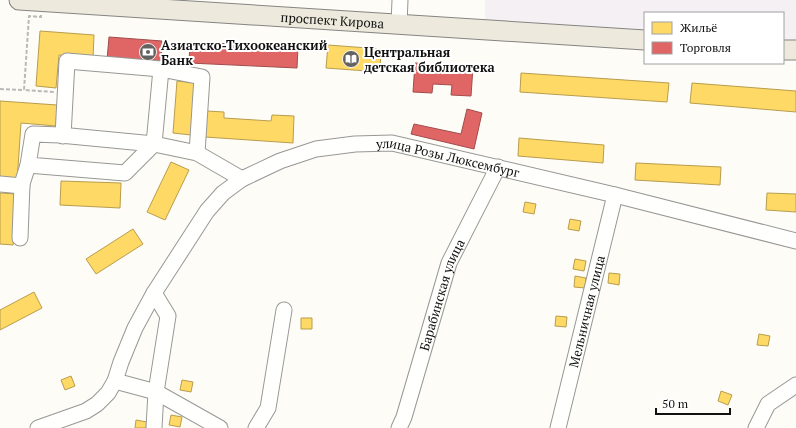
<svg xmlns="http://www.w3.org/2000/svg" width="796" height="428" font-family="'PT Serif',serif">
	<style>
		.industrial { fill: #f5f0f3 }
		.homes { fill: #ffd966; stroke: #b89d4c }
		.shops { fill: #e06666; stroke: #a24c4c }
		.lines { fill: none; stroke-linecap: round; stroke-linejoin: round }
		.minor-casing { stroke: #979795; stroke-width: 17 }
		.major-casing { stroke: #858482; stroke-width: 21 }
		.path { stroke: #b9b9b8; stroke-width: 2; stroke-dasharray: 4 2; stroke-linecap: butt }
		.minor { stroke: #fffffe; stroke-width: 15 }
		.major { stroke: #ede9dc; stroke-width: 19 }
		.labels { text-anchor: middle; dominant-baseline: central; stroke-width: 4; stroke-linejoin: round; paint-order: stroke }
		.street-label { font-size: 13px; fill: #111; stroke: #fff }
		.poi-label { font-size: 13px; font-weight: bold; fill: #111; stroke: #fff; text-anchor: start }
	</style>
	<rect width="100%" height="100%" fill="#fdfcf7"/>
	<!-- industrial -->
	<path class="industrial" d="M485,0H796V41L783,40V13H645V31L485,21Z"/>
	<!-- homes -->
	<path class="homes" d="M40,31L94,35L93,58L59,55L56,88L36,86Z
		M328,45L381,49L380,72L326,68Z
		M521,73L669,83L667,102L520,92Z
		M177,81L196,83L191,135L173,133Z
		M692,83L796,91V112L690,103Z
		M0,101L57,105L56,126L21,123L17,182L0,181Z
		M207,111L224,112V118L271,121L272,115L294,116L293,143L205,137Z
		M519,138L604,145L603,163L518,156Z
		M171,162L189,170L165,220L147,212Z
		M636,163L721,167L720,185L635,180Z
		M61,181L121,183L120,208L60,205Z
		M0,193L17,194L13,245L0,244Z
		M767,193L796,194V212L766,210Z
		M525,202L536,204L534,214L523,212Z
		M570,219L581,221L579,231L568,229Z
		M133,229L143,244L96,274L86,259Z
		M575,259L586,261L584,271L573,269Z
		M609,273L620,274L619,285L608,283Z
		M575,276L586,278L585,288L574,287Z
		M34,292L42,308L0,330V310Z
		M556,316L567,317L566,327L555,326Z
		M301,318H312V329H301Z
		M759,334L770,336L768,346L757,345Z
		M71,376L75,386L65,390L61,380Z
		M182,380L193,382L191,392L180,390Z
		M721,391L732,395L728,405L718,401Z
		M171,415L182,417L180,427L169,425Z
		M136,420L147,422L146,428H135Z"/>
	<!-- shops -->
	<path class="shops" d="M109,37L162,41L161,64L107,60Z
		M190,42L298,47L297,68L189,63Z
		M415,63L473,67L471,96L451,95L452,85L433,84L432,93L413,92Z
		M467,109L482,113L474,149L411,134L414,124L461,134Z"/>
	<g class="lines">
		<!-- minor casing -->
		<g class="minor-casing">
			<g id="minor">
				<path d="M399,24L400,0"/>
				<path d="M63,136L67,61L161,69"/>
				<path d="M197,153L202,77L161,69L154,144L125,173L28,165L33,134L60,135L154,144L197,153L242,179"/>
				<path d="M0,184L22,186"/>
				<path d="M20,238L22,184L28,165"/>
				<path d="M154,293L168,316L156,392L154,428"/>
				<path d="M115,381L156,392L220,428"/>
				<path id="s1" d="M38,428L86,411L97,404L108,393L115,381L121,362L135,328L154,293L207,211L223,193L242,179L280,161L316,149L355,144L392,143L615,195L796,241"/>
				<path d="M256,428L268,408L284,310"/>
				<path id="s2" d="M399,428L404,417L449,263L498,167"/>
				<path id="s3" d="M558,428L615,195"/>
				<path d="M756,428L768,404L796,385"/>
			</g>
		</g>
		<!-- major casing -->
		<g class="major-casing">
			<g id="major">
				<path id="s4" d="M19,0L645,40"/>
				<path d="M783,50H796"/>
			</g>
		</g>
		<!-- path -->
		<path class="path" d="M41,15V17L29,16L24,90L54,92
			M0,89L24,90"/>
		<!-- minor -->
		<use href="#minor" class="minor"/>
		<!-- major -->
		<use href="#major" class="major"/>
	</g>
	<!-- icons -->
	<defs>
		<g id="bank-disc" transform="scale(0.9)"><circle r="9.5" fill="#646362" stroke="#fff"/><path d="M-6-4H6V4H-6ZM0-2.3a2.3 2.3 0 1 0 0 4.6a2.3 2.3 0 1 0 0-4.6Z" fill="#fff"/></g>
		<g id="library-disc" transform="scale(0.9)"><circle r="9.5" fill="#646362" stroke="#fff"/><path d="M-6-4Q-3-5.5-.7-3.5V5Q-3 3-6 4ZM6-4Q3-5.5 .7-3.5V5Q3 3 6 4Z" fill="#fff"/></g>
	</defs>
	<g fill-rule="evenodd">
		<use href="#bank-disc" x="148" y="52"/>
		<use href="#library-disc" x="351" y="59"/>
	</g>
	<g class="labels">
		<!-- street labels -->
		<g class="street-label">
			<text stroke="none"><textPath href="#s4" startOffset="314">проспект Кирова</textPath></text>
			<text stroke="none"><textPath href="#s1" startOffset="549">улица Розы Люксембург</textPath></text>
			<text stroke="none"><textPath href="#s2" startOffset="140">Барабинская улица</textPath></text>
			<text stroke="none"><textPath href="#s3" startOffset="120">Мельничная улица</textPath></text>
		</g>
		<!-- poi labels -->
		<g class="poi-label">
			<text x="161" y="45">Азиатско-Тихоокеанский<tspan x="161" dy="15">Банк</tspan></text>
			<text x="364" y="52">Центральная<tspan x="364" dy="15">детская библиотека</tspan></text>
		</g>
	</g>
	<!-- legend -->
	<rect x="644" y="12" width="140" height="52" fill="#ffffff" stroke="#a0a0a0"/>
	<rect x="652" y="22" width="20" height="12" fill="#ffd966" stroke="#a0a0a0"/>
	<text x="680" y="32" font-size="12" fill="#111111">Жильё</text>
	<rect x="652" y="42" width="20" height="12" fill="#e06666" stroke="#a0a0a0"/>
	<text x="680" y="52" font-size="12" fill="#111111">Торговля</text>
	<!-- scale -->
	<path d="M656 408v6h74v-6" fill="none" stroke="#111111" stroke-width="2"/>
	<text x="662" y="408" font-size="12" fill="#111111" stroke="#ffffff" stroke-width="3" paint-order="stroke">50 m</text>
</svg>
